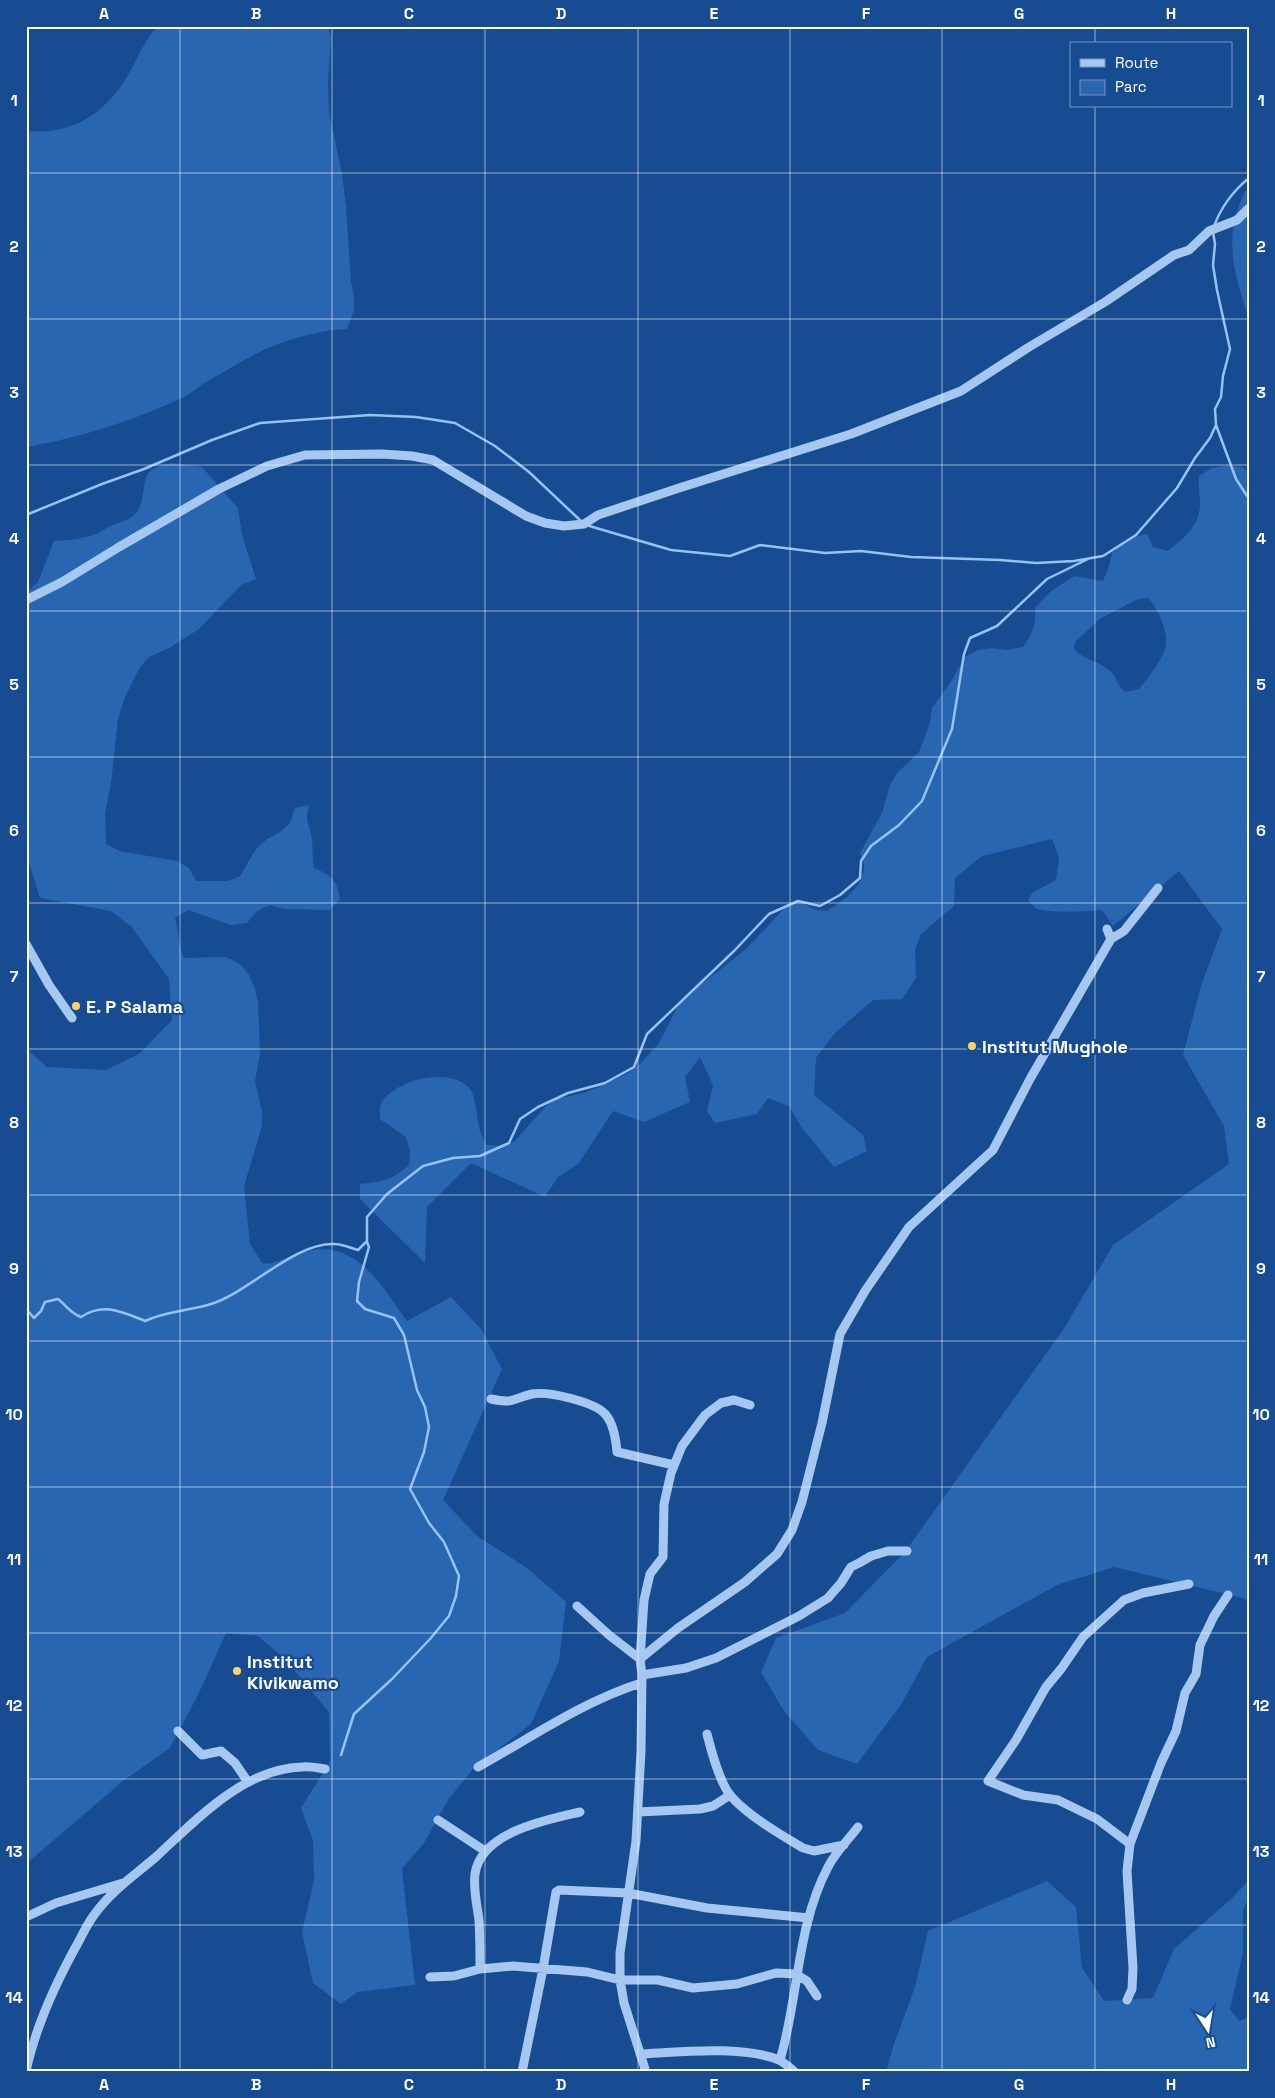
<svg xmlns="http://www.w3.org/2000/svg" width="1275" height="2098" font-family="'Space Grotesk',sans-serif">
	<style>
		.green { fill: #2966b1; fill-rule: evenodd }
		.lines { fill: none; stroke-linecap: round; stroke-linejoin: round }
		.stream { stroke: #98c2f3; stroke-width: 2.5 }
		.minor { stroke: #a6c7f0; stroke-width: 9 }
		.grid { fill: none; stroke: #fff; stroke-width: 1; stroke-opacity: 0.55 }
		.poi-dot { fill: #ffd365; stroke: #174c92; stroke-width: 2 }
		.labels { text-anchor: middle; dominant-baseline: central; stroke-width: 4.5; stroke-linejoin: round; paint-order: stroke }
		.poi-label { font-size: 18px; font-weight: bold; fill: #fff; stroke: #174c92; text-anchor: start }
		.neatline { fill: none; stroke: #fff; stroke-width: 2 }
		.grid-label { font-size: 16px; text-anchor: middle; font-weight: bold; fill: #fff }
	</style>
	<rect width="100%" height="100%" fill="#174c92"/>
	<!-- green -->
	<path class="green" d="M159,26H328L331,38L328,81L329,112L342,174L346,206L351,282L354,296V310L347,329C322,330 296,337 273,346C250,355 228,370 206,382C199,386 192,393 184,397C132,421 84,437 26,447V131C75,136 110,110 132,68C140,53 146,37 159,26Z
		M1249,185V319C1233,271 1221,232 1249,185Z
		M173,463L202,467L238,508L242,535L256,579L241,585L199,629L171,647L149,657L140,667L125,697L118,719L111,783L105,813L106,844L119,851L177,861L189,868L196,881H228L240,876L256,849L267,839L279,833L290,823L295,808L309,805C304,824 310,822 312,840C313,849 312,858 314,868C332,876 337,880 340,899L330,910L284,909L270,905L257,911L247,923L231,925L188,910L175,918C179,932 178,945 184,958L226,957L240,964L249,975L255,989L258,1003L260,1053L255,1081L262,1112V1126L244,1186L250,1244L262,1263L269,1264C283,1260 306,1249 321,1249C363,1249 385,1291 407,1321L451,1297L481,1329L502,1369L443,1500L477,1536L527,1568L566,1602L559,1661L531,1724L473,1769L448,1800L424,1843L402,1869L415,1985L357,1992L341,2004L313,1983L302,1932L314,1880L313,1840L301,1808L330,1762L329,1712L285,1659L258,1636L226,1633L198,1695L170,1748L123,1781L26,1864V1049L47,1067L106,1070L139,1054L172,1020L169,979L131,926L111,911L40,898L26,853V593L38,582L54,541C68,540 83,539 96,534C102,532 107,527 113,525C120,522 132,519 136,513C152,491 132,467 173,463Z
		M1225,466L1242,467L1249,472V1602L1243,1598L1114,1567L1057,1585L927,1657L902,1703L857,1764L818,1750L784,1711L761,1672L776,1638L845,1613L905,1552L1065,1327L1113,1245L1229,1164L1224,1126L1183,1055L1201,986L1222,929L1179,871L1113,926L1102,910C1079,912 1058,913 1036,909L1028,900L1032,893L1056,880L1059,858L1052,839L982,856L955,878L954,906L921,934L915,949L916,978L902,999L873,1000L835,1033L816,1058L814,1095L863,1135L867,1151L834,1167L802,1128L789,1106L768,1098L757,1114L715,1123L707,1111L713,1085L700,1057L685,1077L690,1102L644,1122L613,1111L579,1163L557,1178L545,1197L471,1163L427,1207L425,1263L360,1199V1184C382,1182 392,1180 409,1165L410,1151L406,1137L380,1119C380,1115 379,1108 381,1104C394,1079 451,1066 470,1089C476,1097 477,1120 480,1131C482,1136 484,1140 486,1145L501,1146L514,1142L545,1107L556,1099L584,1093L625,1075L640,1064L659,1043L678,1006L698,987L746,949L786,907L800,901L813,909L827,911C842,901 862,889 864,868C864,864 862,857 860,853L882,813L890,785L897,773L919,752L930,723L932,708L950,683L965,657L978,650L992,648L1006,650L1023,647C1033,634 1036,624 1035,608L1050,592L1074,576L1103,581L1109,566L1112,553L1121,544L1133,537L1147,534L1153,547L1167,551C1183,540 1200,525 1200,504C1200,494 1198,486 1199,476L1212,468ZM1148,598C1158,607 1170,635 1165,649C1160,663 1148,678 1139,689L1125,692C1116,685 1118,679 1111,672C1101,661 1083,660 1074,649L1075,642L1101,618L1138,599Z
		M1249,1880V1897L1243,1910V1952L1230,2009L1239,2021L1249,2017V2072H886L894,2044L915,1987L928,1931L1047,1881L1076,1907L1082,1968L1104,2001L1153,1998L1174,1949L1231,1899Z"/>
	<g class="lines">
		<!-- stream -->
		<path class="stream" d="M1214,227C1220,208 1234,190 1249,178
			M1213,232L1215,244L1213,265L1217,290L1230,349L1223,376L1221,397L1215,409L1216,425L1236,479L1249,499
			M26,515L102,484L144,469L212,440L260,423L370,415L416,417L455,423L495,446L529,472L582,522
			M586,525L671,550L730,556L760,545L825,553L861,551L911,557L1000,560L1036,563L1074,561L1103,556L1136,535L1177,488L1195,458L1210,438L1216,425
			M26,1307L28,1311L34,1318L41,1311L45,1302L58,1299C67,1306 70,1313 81,1317C104,1302 122,1312 145,1321C166,1311 189,1311 211,1304C250,1292 294,1242 335,1244C342,1244 351,1248 358,1250L367,1241V1217L387,1194L423,1166L453,1158L480,1156L509,1143L520,1119L538,1107L568,1093L605,1083L634,1067L647,1034L734,951L769,914L798,901L820,906L840,895L860,878L861,861L871,846L899,825L922,801L952,729L964,654L970,638L997,626L1047,579L1088,559
			M341,1755L354,1714L392,1679L430,1639L449,1616L456,1596L459,1576L444,1542L429,1523L410,1489L424,1452L429,1427L425,1407L417,1390L404,1335L394,1318L365,1309L357,1301L359,1282L369,1247L367,1242"/>
		<!-- minor -->
		<path class="minor" d="M26,600L62,582L119,547L219,489L267,466L305,455L382,454L412,456L433,460L526,516L545,523L564,526L584,524L598,515L679,488L851,434L961,391L1029,347L1105,302L1174,255L1189,250L1209,231L1237,220L1249,208
			M1111,939L1124,931L1158,888
			M26,944L49,985L72,1018
			M491,1399C515,1404 511,1399 532,1394C548,1391 596,1402 606,1415C614,1425 616,1440 617,1452L674,1465
			M577,1606L609,1635L640,1659L678,1628L745,1582L777,1554L792,1530L802,1502L822,1423L840,1334L865,1291L909,1227L993,1150L1030,1079L1111,939L1107,929
			M642,1675L686,1668L716,1658L799,1616L828,1598L841,1583L851,1567L859,1563L871,1556L888,1551H907
			M178,1731L202,1755L221,1751L235,1763L248,1782
			M707,1734C712,1753 717,1772 726,1789C738,1810 781,1835 803,1848L814,1851L844,1845
			M478,1767C532,1737 582,1702 641,1683
			M638,1812L700,1809L713,1806L730,1795
			M438,1820L485,1851
			M1130,1844L1097,1819L1058,1800L1023,1795L988,1781L1016,1740L1046,1687L1061,1669L1083,1637L1124,1600L1143,1593L1189,1584
			M26,1917L56,1903L123,1883
			M480,1969C480,1952 480,1936 479,1920C477,1905 473,1889 475,1874C481,1832 546,1820 580,1812
			M430,1977L454,1976L480,1969L513,1966L587,1972L620,1980H658L693,1988L737,1984L776,1973L796,1974L807,1981L817,1996
			M1127,2000L1132,1989L1133,1968L1127,1871L1130,1844L1161,1763L1176,1731L1185,1693L1196,1674L1200,1645L1214,1616L1228,1595
			M640,2054C679,2052 743,2045 779,2060C785,2063 790,2068 795,2072
			M780,2060C799,1997 796,1928 828,1867C835,1853 848,1840 858,1827
			M26,2071C36,2025 56,1982 79,1941C83,1933 88,1923 94,1915C111,1891 135,1875 157,1856C197,1819 243,1769 302,1767C310,1766 318,1768 325,1769
			M522,2072L543,1969L556,1892L559,1890L628,1893L707,1908L809,1918
			M646,2072L624,2003L620,1980V1953L636,1841L641,1751L642,1675L640,1659L644,1600L650,1574L663,1557L664,1504L671,1473L682,1446L705,1415L721,1403L734,1400L750,1405"/>
	</g>
	<!-- grid -->
	<path class="grid" d="M180,26V2072M332,26V2072M485,26V2072M638,26V2072M790,26V2072M942,26V2072M1095,26V44M1095,106V2072M26,173H1249M26,319H1249M26,465H1249M26,611H1249M26,757H1249M26,903H1249M26,1049H1249M26,1195H1249M26,1341H1249M26,1487H1249M26,1633H1249M26,1779H1249M26,1925H1249"/>
	<!-- markers -->
	<g class="poi-dot">
		<circle cx="76" cy="1006" r="5"/>
		<circle cx="972" cy="1046" r="5"/>
		<circle cx="237" cy="1671" r="5"/>
	</g>
	<g class="labels">
		<!-- poi labels -->
		<g class="poi-label">
			<text x="86" y="1006">E. P Salama</text>
			<text x="982" y="1046">Institut Mughole</text>
			<text x="247" y="1661">Institut<tspan x="247" dy="21">Kivikwamo</tspan></text>
		</g>
	</g>
	<!-- border -->
	<rect width="1275" height="2098" fill="none" stroke="#174c92" stroke-width="55"/>
	<!-- legend -->
	<rect x="1070" y="42" width="162" height="65" fill="#174c92" stroke="#7494be"/>
	<rect x="1080" y="59" width="25" height="8" fill="#a6c7f0" stroke="#7494be"/>
	<text x="1115" y="68" font-size="15" fill="#ffffff">Route</text>
	<rect x="1080" y="80" width="25" height="15" fill="#2966b1" stroke="#7494be"/>
	<text x="1115" y="92" font-size="15" fill="#ffffff">Parc</text>
	<!-- north arrow -->
	<g transform="translate(1208 2030) rotate(168)" stroke="#174c92" stroke-width="4" paint-order="stroke">
	<path d="M0-4L9 19L0 12L-9 19Z" fill="#ffffff"/>
	<text y="-8" font-size="14" font-weight="bold" text-anchor="middle" fill="#ffffff">N</text>
	</g>
	<rect x="28" y="28" width="1220" height="2042" class="neatline"/>
	<g class="grid-label">
		<text x="104" y="19">A</text>
		<text x="256" y="19">B</text>
		<text x="409" y="19">C</text>
		<text x="561" y="19">D</text>
		<text x="714" y="19">E</text>
		<text x="866" y="19">F</text>
		<text x="1019" y="19">G</text>
		<text x="1171" y="19">H</text>
		<text x="14" y="106">1</text>
		<text x="1261" y="106">1</text>
		<text x="14" y="252">2</text>
		<text x="1261" y="252">2</text>
		<text x="14" y="398">3</text>
		<text x="1261" y="398">3</text>
		<text x="14" y="544">4</text>
		<text x="1261" y="544">4</text>
		<text x="14" y="690">5</text>
		<text x="1261" y="690">5</text>
		<text x="14" y="836">6</text>
		<text x="1261" y="836">6</text>
		<text x="14" y="982">7</text>
		<text x="1261" y="982">7</text>
		<text x="14" y="1128">8</text>
		<text x="1261" y="1128">8</text>
		<text x="14" y="1274">9</text>
		<text x="1261" y="1274">9</text>
		<text x="14" y="1420">10</text>
		<text x="1261" y="1420">10</text>
		<text x="14" y="1565">11</text>
		<text x="1261" y="1565">11</text>
		<text x="14" y="1711">12</text>
		<text x="1261" y="1711">12</text>
		<text x="14" y="1857">13</text>
		<text x="1261" y="1857">13</text>
		<text x="14" y="2003">14</text>
		<text x="1261" y="2003">14</text>
		<text x="104" y="2090">A</text>
		<text x="256" y="2090">B</text>
		<text x="409" y="2090">C</text>
		<text x="561" y="2090">D</text>
		<text x="714" y="2090">E</text>
		<text x="866" y="2090">F</text>
		<text x="1019" y="2090">G</text>
		<text x="1171" y="2090">H</text>
	</g>
</svg>
